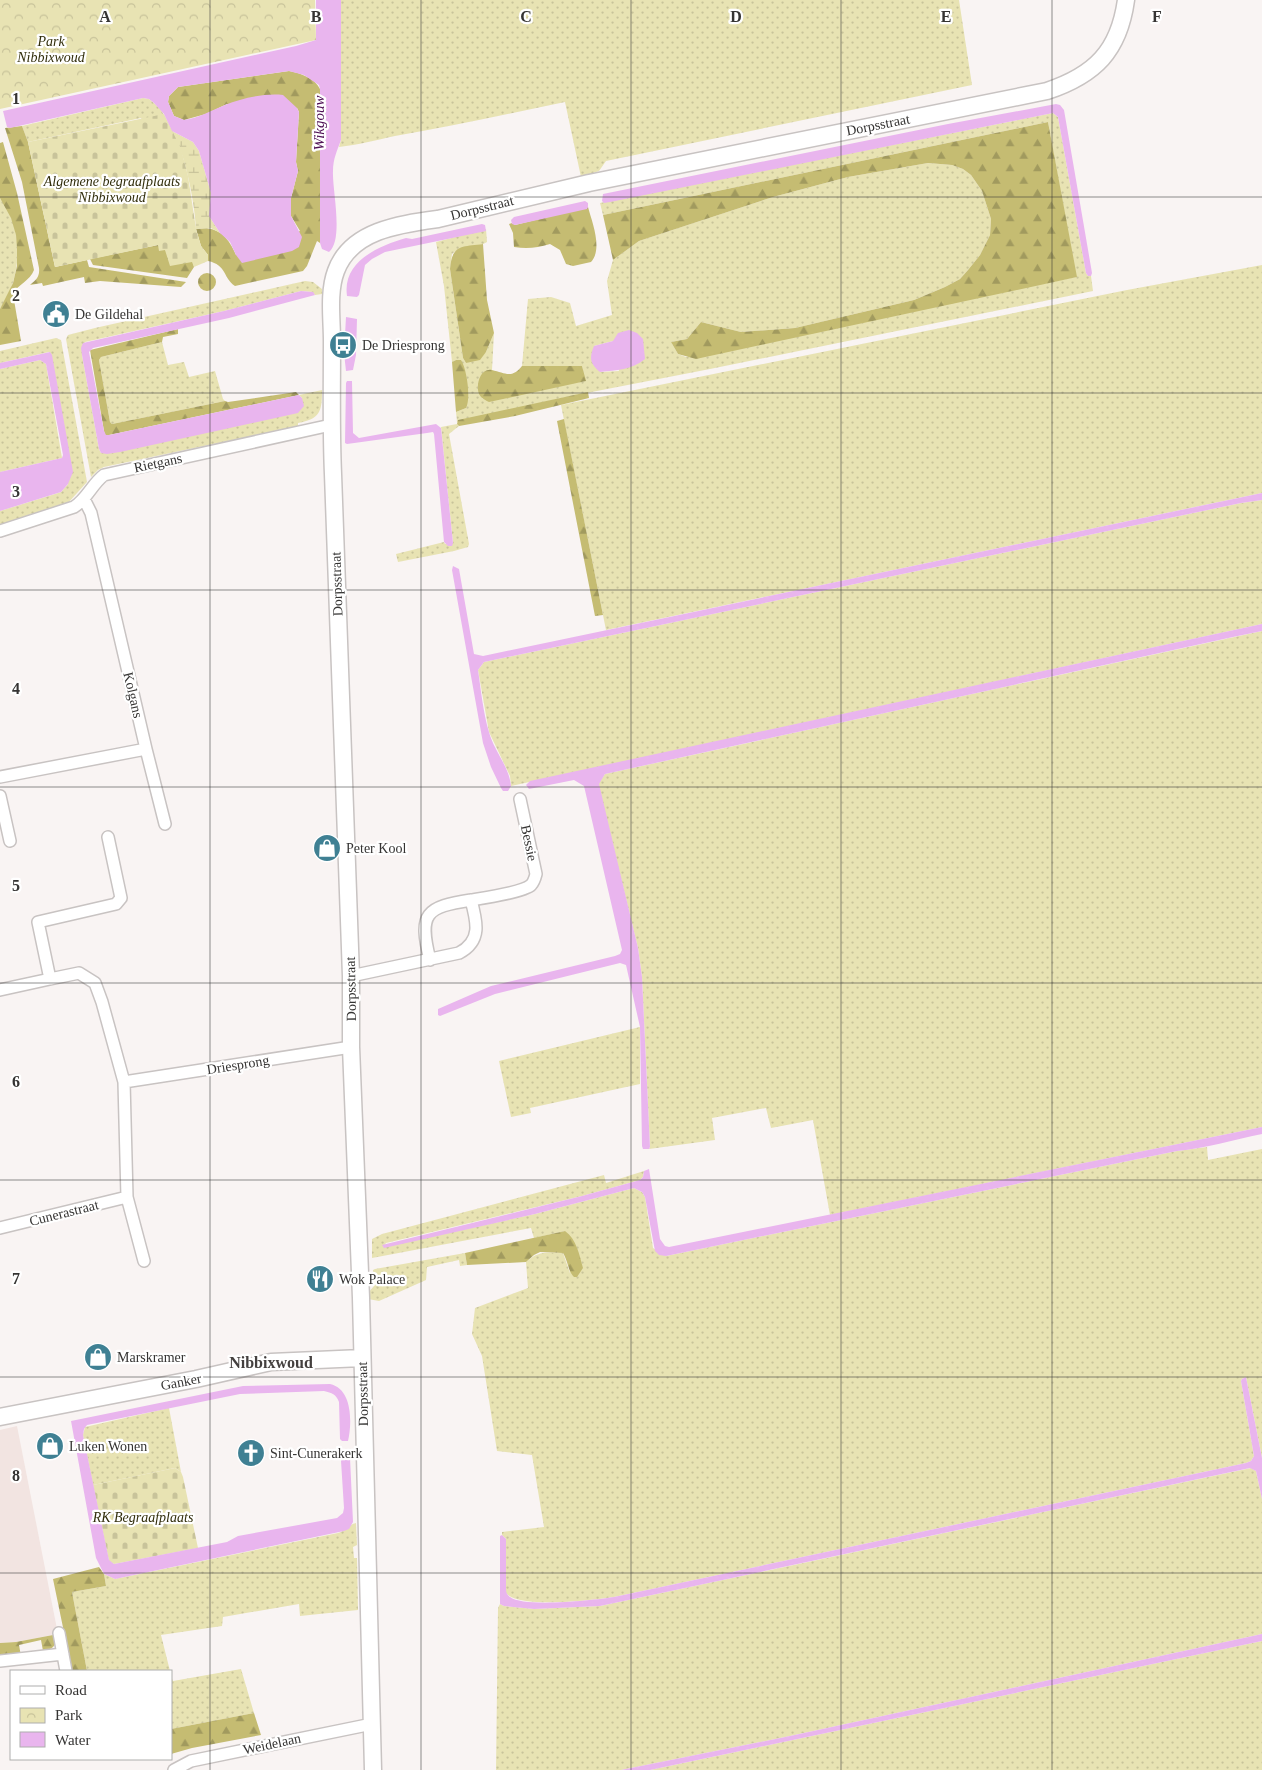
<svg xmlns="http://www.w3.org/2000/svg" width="1262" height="1770" font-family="'Times New Roman',serif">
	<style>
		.built { fill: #f2e4e1 }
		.grass { fill: url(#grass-dots); fill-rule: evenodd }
		.forest { fill: url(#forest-firs) }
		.wetland { fill: url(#wetland-marsh) }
		.cemetery { fill: url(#cemetery-stones) }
		.park { fill: url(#park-crowns) }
		.water { fill: #e9b5ee }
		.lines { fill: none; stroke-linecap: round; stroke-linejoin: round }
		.street-casing { stroke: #c8c3c2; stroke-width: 14 }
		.secondary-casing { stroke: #c8c3c2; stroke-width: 19 }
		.street { stroke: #fff; stroke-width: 11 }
		.secondary { stroke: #fff; stroke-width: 16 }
		.grid { fill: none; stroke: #353433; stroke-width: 1; stroke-opacity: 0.55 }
		.labels { text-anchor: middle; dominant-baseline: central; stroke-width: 4.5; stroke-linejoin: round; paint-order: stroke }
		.park-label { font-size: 14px; font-style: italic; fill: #322e0c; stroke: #fff }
		.street-label { font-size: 14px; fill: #353433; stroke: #fff }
		.poi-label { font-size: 14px; fill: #353433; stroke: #fff; text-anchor: start }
		.water-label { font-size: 15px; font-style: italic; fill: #4e1055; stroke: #fff }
		.quarter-label { font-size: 16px; font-weight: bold; fill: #44403f; stroke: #fff }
		.grid-label { font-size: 16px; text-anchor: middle; font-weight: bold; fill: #353433; stroke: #fff; stroke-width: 4.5; stroke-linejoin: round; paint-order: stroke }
	</style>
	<defs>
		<pattern id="grass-dots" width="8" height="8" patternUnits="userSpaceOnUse" patternTransform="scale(1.25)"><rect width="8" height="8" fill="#e8e3b3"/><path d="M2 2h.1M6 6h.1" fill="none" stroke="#c8c39a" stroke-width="1.8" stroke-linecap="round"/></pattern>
		<pattern id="forest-firs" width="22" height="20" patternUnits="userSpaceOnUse" patternTransform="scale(1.25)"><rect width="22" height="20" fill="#c5bc72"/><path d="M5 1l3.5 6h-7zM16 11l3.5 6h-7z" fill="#a19a5e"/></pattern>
		<pattern id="wetland-marsh" width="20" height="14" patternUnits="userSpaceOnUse" patternTransform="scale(1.25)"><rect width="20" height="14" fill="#e8e3b3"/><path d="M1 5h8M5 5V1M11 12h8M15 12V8" fill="none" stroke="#c8c39a"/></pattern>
		<pattern id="cemetery-stones" width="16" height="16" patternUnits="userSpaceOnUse" patternTransform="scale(1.25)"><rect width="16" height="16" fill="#e8e3b3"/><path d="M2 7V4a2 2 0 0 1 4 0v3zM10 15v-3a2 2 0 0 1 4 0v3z" fill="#c8c39a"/></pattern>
		<pattern id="park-crowns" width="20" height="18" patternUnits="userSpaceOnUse" patternTransform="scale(1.25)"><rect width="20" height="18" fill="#e8e3b3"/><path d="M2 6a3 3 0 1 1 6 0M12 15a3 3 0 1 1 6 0" fill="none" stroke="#c8c39a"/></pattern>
	</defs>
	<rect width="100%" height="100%" fill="#f9f4f3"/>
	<!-- built -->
	<path class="built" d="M17,1426L58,1634L16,1642L0,1643V1430Z"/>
	<!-- grass -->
	<path class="grass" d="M341,0H959L972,85L606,161L599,171L581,177L565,102C508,114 452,126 395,136C376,140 358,145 339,147L341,140Z
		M143,98L149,99L160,108L178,141L196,229L141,118L28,142L22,126Z
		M1053,113L1058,117L1086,273L1088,276H1091L1093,291L710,369L566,397L457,422L456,412L466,408L456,360L452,362L444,286L436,242L486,229L487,242C475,250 465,242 452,254L450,269L463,358L466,363L486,352L494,333L492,370L484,372C480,382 475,389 483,399L585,381L582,366H522L528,299L551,297L570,303L576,326L612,315L607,281L613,260L639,241L773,197L848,177L928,163L952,165L963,169L971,175L982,191L991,219L990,235L980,255L968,270L960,279L945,287L914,300L795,328L741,332L701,322L687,339L671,342L678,354L686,357L1076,277L1048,122L603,215L600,203ZM613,341L619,371L600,372L594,346Z
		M0,198C25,230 22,277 0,309Z
		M1262,265V493L606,630L561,405L1127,290Z
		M305,281L313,282L322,289V294L315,295L313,292L301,291L224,311L85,342L82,355L99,449L101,453L302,398L299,395L322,390C322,412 320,419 298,423V426L104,467L98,470L91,477L66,339L68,335L95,328Z
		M56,338L61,340L87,482L68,503L0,525V511L55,494L61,492L68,484L51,354L49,352L0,363V351Z
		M162,342L168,365L184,362L189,377L215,371L223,399L225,401L112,424L110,422L99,360L101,357Z
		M40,360L46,364L62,458L0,472V369Z
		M457,424L459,426L449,434L469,544L468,547L454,551L398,562L396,554L444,542L445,544L453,543L441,427Z
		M1262,500V624L511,786L510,776L489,732L478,670L484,662L1241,503Z
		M1262,631V1127L830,1215L813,1120L771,1128L766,1108L712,1118L715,1140L649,1149L650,1147L642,977L638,948L598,784L605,774Z
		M640,1027V1084L530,1108L531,1113L511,1117L499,1061Z
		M1207,1147L1208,1160L1262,1149V1458L1246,1377L1242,1379L1241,1381L1254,1456L1251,1461L1246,1463L614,1597C594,1600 519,1609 506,1593V1539L502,1535V1532L544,1527L532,1455L497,1451L482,1356L472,1334L475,1308L528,1288L526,1262C539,1250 547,1253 563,1253L570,1273L565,1231L534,1238L531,1228L372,1258V1239L382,1234L604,1175L606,1183L644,1171L643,1177L640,1180L582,1196L386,1243L383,1247L535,1214L634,1188L642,1192L645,1197L653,1248L666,1256L1177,1151Z
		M465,1253L467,1265L460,1266L459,1260L427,1267L426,1280L379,1301L368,1299V1293L374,1286L373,1270L375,1269Z
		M169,1408L181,1472L175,1468L93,1485L83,1435L85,1427Z
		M1251,1468L1256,1471L1262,1499V1634L790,1736L621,1770H496L498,1608L500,1604L504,1606L534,1609L600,1606Z
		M356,1523L357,1545L353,1547L354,1558H357L358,1610L300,1616L299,1604L223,1617L222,1626L161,1635L170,1671H87L72,1592L106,1586L104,1574L115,1579L338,1533C345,1531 350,1524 356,1523Z
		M1262,1641V1770H650Z
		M241,1669L254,1713L171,1729V1676L173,1681Z"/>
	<!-- forest -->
	<path class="forest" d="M289,71C300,73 315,78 320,89V243L317,241L307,266L303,271L235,286C223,278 227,265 208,261V255L201,246L196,229C217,225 228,236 236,255L300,231L291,216V198L298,171L296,162L299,112L297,108L227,104L206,114L184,120L174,116L168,102L169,96L178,87Z
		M1048,122L1077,277L696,359L678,354L671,342L687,339L701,322L741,332L795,328L914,300L945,287L960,279L968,270L980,255L990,235L991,219L982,191L971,175L963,169L952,165L928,163L848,177L773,197L639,241L613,260L603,215Z
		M22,126L28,142L55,267L87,260L89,267L186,282L181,287L100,281L85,283L84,277L43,286L42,283L30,285C36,280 40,277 39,268L22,182L5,128Z
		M3,142L17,193L34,270C30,281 18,284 13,294L21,341L0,345V309L13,283L17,266V248L16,235L11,218L0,198V143Z
		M588,207C592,222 603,249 591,262L573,266L566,264L560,250L550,244C537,248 527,249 514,247L513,233L509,224L512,223L515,225Z
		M483,244L487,300L494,333L486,352L480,360L466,363L463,358L450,269C452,244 462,247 483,244Z
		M158,245L165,250L193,261L194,267L187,278L93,265L90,259Z
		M198 282a9 9 0 1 1 18 0a9 9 0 1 1-18 0Z
		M178,329V334L163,337L162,342L101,357L99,360L110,422L112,424L225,401L228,402L296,392L299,395L109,435H105L104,431L90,350Z
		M456,360H461C467,369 471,399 466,408L456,412L452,362Z
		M522,366H582L586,381L489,402C483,399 479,397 478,390C477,382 481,368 492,370C505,373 512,379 522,366Z
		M588,392L589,398L515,416L459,426L457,424L458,420Z
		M564,419L603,615L595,616L557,421Z
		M565,1231C577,1240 579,1254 583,1268L577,1277H574C568,1271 568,1261 563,1253L540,1252L534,1255L526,1262L467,1265L465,1253Z
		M99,1567L104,1574L106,1586L72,1592L87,1671H72L53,1579Z
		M53,1635L55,1644C53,1649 48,1650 43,1651L41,1640L19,1645L21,1656L0,1660V1643L16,1642Z
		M254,1713L261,1735L192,1748L171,1754V1729Z"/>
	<!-- wetland -->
	<path class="wetland" d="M172,131L193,142L199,151L211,193L209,216L220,233L211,228L196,229C195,204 185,152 172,131Z"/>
	<!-- cemetery -->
	<path class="cemetery" d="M164,114L181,149L188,176L196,229L201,246L208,255V261L194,267L192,262L170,266L165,250L159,251L158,245L55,267L28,142Z
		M175,1468L181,1472L183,1477L198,1548L114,1564L109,1561L93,1485Z"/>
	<!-- park -->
	<path class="park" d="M0,0H315L316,40L0,109Z"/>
	<!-- water -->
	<path class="water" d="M316,0H341V140C337,151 333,159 333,171C332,189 344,240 329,252L322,249L320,243V89L319,85L304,75L289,71L178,87L169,96L168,102L174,116L184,120C198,118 211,111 225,105C242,98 265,93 283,95L297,108L299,112L296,162L298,171L291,198V216L302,237L299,247L292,251L242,263L236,255L230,242L220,233L209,216L211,193L199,151L193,142L172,131L164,114L154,103L149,99L143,98L10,128L7,127L3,111L296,46L316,40Z
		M1056,104L1060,105L1064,110L1092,273L1091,276H1088L1086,273L1058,117L1053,113L610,202L604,203L602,201L603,194L948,124Z
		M585,201L588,203V207L587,209L515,225L512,224L511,220L514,217Z
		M482,224L485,225L486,231L385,252L372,259L365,265L359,295L357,297L347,296C342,261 379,246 406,238L412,239Z
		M301,291L313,292L315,295L229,318L93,348L89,352L104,431L106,435H109L299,395L302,398L304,406L298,413L120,452L107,454L101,453L99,449L82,355L81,348L83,343L224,311Z
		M346,317L357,319L356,355L353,370L346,371L344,353Z
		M629,330L637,333L643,339L645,359C631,370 617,370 600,372C590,364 589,358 594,346L613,341L618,333Z
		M50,352L52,355L73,472L68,484L61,492L0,511V472L62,458L63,455L46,364L40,360L0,369V363Z
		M347,381H352L353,433L359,438L436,424L441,428L453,543L452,546H448L444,542L434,434L433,432L427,433L347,444L345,443L346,383Z
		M1262,493V500L1241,503L484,662L478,670C481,690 483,712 489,732C494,751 509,766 511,786L508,791H503L501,788L491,767L483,743L452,570L453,566L459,569L474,654L483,656Z
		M1262,624V631L1233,637L605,774L599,784L638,948L642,977L650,1147L649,1149H643L642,1146L640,1027L626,965L620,963L495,994L440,1016L438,1015V1009L491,986L615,956L620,954L622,950L584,786L574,780L529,789L526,785L530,781Z
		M1262,1127V1134C1233,1140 1206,1148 1177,1151L666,1256L659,1255L655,1251L645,1197L642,1192L634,1188L535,1214L384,1248L382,1245L582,1196L640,1180L643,1177L644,1171L649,1169L660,1239L665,1246L669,1247Z
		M1246,1377L1262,1458V1499L1256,1471L1250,1468L600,1606L534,1609L504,1606L500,1604V1536L502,1535L506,1539V1587C506,1591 506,1594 510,1597C524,1608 595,1600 614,1597L1246,1463L1251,1461L1254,1456L1241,1381L1242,1379Z
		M330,1384C353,1389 352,1424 348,1441H342L340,1439L339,1402C336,1394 332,1393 324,1391L240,1394L87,1425L84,1429L83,1435L109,1560L114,1564L227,1542L238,1536L337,1518L343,1513L344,1508L341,1461L343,1457L350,1458L353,1522L349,1529L344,1531L115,1579L104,1574L96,1558L71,1421L243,1386Z
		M1262,1634V1641L650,1770H621L790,1736Z"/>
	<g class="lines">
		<!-- street casing -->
		<g class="street-casing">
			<path id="street" d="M0,531L74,507C87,499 92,484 104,475L331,425
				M146,749L165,824
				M0,777L146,749L91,513L84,499
				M0,796L10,841
				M430,960C418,913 426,907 471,900
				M351,976L459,953C482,941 477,922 471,900C483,898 524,892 531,885C534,882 535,878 536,874L520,799
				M50,979L79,973L95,983L102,1002L124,1082L351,1047
				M0,990L50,979L38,922L116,904L121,898L108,837
				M124,1082L127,1197L144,1261
				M0,1228L127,1197
				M59,1633L66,1671
				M0,1661L63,1654
				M174,1770L191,1761L372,1724"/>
		</g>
		<!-- secondary casing -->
		<g class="secondary-casing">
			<path id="secondary" d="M0,1417L196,1379L271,1362L362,1358
				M373,1770L361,1298L351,1047V976C345,808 339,641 333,474C331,429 332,385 332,341C332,319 328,292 336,271C351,230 401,224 438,219L589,183L1047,91C1095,75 1119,51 1126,0"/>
		</g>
		<!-- street -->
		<use href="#street" class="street"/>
		<!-- secondary -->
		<use href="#secondary" class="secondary"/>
	</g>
	<!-- grid -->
	<path class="grid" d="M210,0V1770M421,0V1770M631,0V1770M841,0V1770M1052,0V1770M0,197H1262M0,393H1262M0,590H1262M0,787H1262M0,983H1262M0,1180H1262M0,1377H1262M0,1573H1262"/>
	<!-- icons -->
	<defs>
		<g id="civic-disc" transform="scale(1.4375)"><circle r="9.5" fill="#3f8093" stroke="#fff"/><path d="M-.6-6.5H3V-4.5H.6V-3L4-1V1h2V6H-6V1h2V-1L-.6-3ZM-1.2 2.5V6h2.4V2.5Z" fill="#fff"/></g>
		<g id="bus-disc" transform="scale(1.4375)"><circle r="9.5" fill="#3f8093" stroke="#fff"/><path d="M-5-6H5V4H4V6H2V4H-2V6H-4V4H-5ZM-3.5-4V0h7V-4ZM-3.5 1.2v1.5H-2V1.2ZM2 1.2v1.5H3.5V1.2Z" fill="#fff"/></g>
		<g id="shop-disc" transform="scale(1.4375)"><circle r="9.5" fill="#3f8093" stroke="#fff"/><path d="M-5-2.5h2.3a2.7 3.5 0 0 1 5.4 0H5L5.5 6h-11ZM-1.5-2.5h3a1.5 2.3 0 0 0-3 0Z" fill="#fff"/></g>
		<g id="restaurant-disc" transform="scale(1.4375)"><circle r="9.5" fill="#3f8093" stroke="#fff"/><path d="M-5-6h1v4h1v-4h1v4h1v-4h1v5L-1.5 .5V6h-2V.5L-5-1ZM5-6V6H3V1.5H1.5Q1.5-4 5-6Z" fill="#fff"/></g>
		<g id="church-disc" transform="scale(1.4375)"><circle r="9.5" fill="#3f8093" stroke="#fff"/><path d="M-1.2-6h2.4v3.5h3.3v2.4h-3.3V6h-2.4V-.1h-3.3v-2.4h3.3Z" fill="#fff"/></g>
	</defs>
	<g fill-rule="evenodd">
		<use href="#civic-disc" x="56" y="314"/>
		<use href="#bus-disc" x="343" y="345"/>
		<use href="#shop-disc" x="327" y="848"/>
		<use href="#restaurant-disc" x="320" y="1279"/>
		<use href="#shop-disc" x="98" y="1357"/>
		<use href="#shop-disc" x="50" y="1446"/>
		<use href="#church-disc" x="251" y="1453"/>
	</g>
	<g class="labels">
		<!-- park labels -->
		<g class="park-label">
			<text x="51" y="41">Park<tspan x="51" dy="16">Nibbixwoud</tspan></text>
			<text x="112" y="181">Algemene begraafplaats<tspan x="112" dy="16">Nibbixwoud</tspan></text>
			<text x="143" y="1517">RK Begraafplaats</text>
		</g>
		<!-- street labels -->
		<g class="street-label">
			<text transform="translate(878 125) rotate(-11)">Dorpsstraat</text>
			<text transform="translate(482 208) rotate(-14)">Dorpsstraat</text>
			<text transform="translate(158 463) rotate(-12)">Rietgans</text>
			<text transform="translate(337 584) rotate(-92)">Dorpsstraat</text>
			<text transform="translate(133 695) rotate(77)">Kolgans</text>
			<text transform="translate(529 843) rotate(78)">Bessie</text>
			<text transform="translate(351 989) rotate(-91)">Dorpsstraat</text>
			<text transform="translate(238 1065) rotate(-9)">Driesprong</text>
			<text transform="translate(64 1213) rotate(-14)">Cunerastraat</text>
			<text transform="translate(181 1382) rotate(-11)">Ganker</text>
			<text transform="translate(363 1394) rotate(-91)">Dorpsstraat</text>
			<text transform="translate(272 1744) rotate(-12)">Weidelaan</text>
		</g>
		<!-- poi labels -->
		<g class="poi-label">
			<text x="75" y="314">De Gildehal</text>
			<text x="362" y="345">De Driesprong</text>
			<text x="346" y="848">Peter Kool</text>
			<text x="339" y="1279">Wok Palace</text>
			<text x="117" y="1357">Marskramer</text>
			<text x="69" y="1446">Luken Wonen</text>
			<text x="270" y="1453">Sint-Cunerakerk</text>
		</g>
		<!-- water labels -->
		<g class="water-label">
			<text transform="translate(319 123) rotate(-90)">Wikgouw</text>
		</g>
		<!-- quarter labels -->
		<g class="quarter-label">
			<text x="271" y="1362">Nibbixwoud</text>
		</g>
	</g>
	<g class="grid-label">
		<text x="105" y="22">A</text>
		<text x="316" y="22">B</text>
		<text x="526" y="22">C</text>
		<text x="736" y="22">D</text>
		<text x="946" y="22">E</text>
		<text x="1157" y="22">F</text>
		<text x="16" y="104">1</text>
		<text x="16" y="301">2</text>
		<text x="16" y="497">3</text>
		<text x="16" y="694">4</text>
		<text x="16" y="891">5</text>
		<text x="16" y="1087">6</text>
		<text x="16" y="1284">7</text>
		<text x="16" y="1481">8</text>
	</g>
	<!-- legend -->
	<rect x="10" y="1670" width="162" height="90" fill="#ffffff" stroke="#aeaead"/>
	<rect x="20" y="1686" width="25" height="8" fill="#ffffff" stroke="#aeaead"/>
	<text x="55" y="1695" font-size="15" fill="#353433">Road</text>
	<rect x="20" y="1708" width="25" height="15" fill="url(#park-crowns)" stroke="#aeaead"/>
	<text x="55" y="1720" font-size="15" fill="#353433">Park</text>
	<rect x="20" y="1732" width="25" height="15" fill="#e9b5ee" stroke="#aeaead"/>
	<text x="55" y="1745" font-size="15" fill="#353433">Water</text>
</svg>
